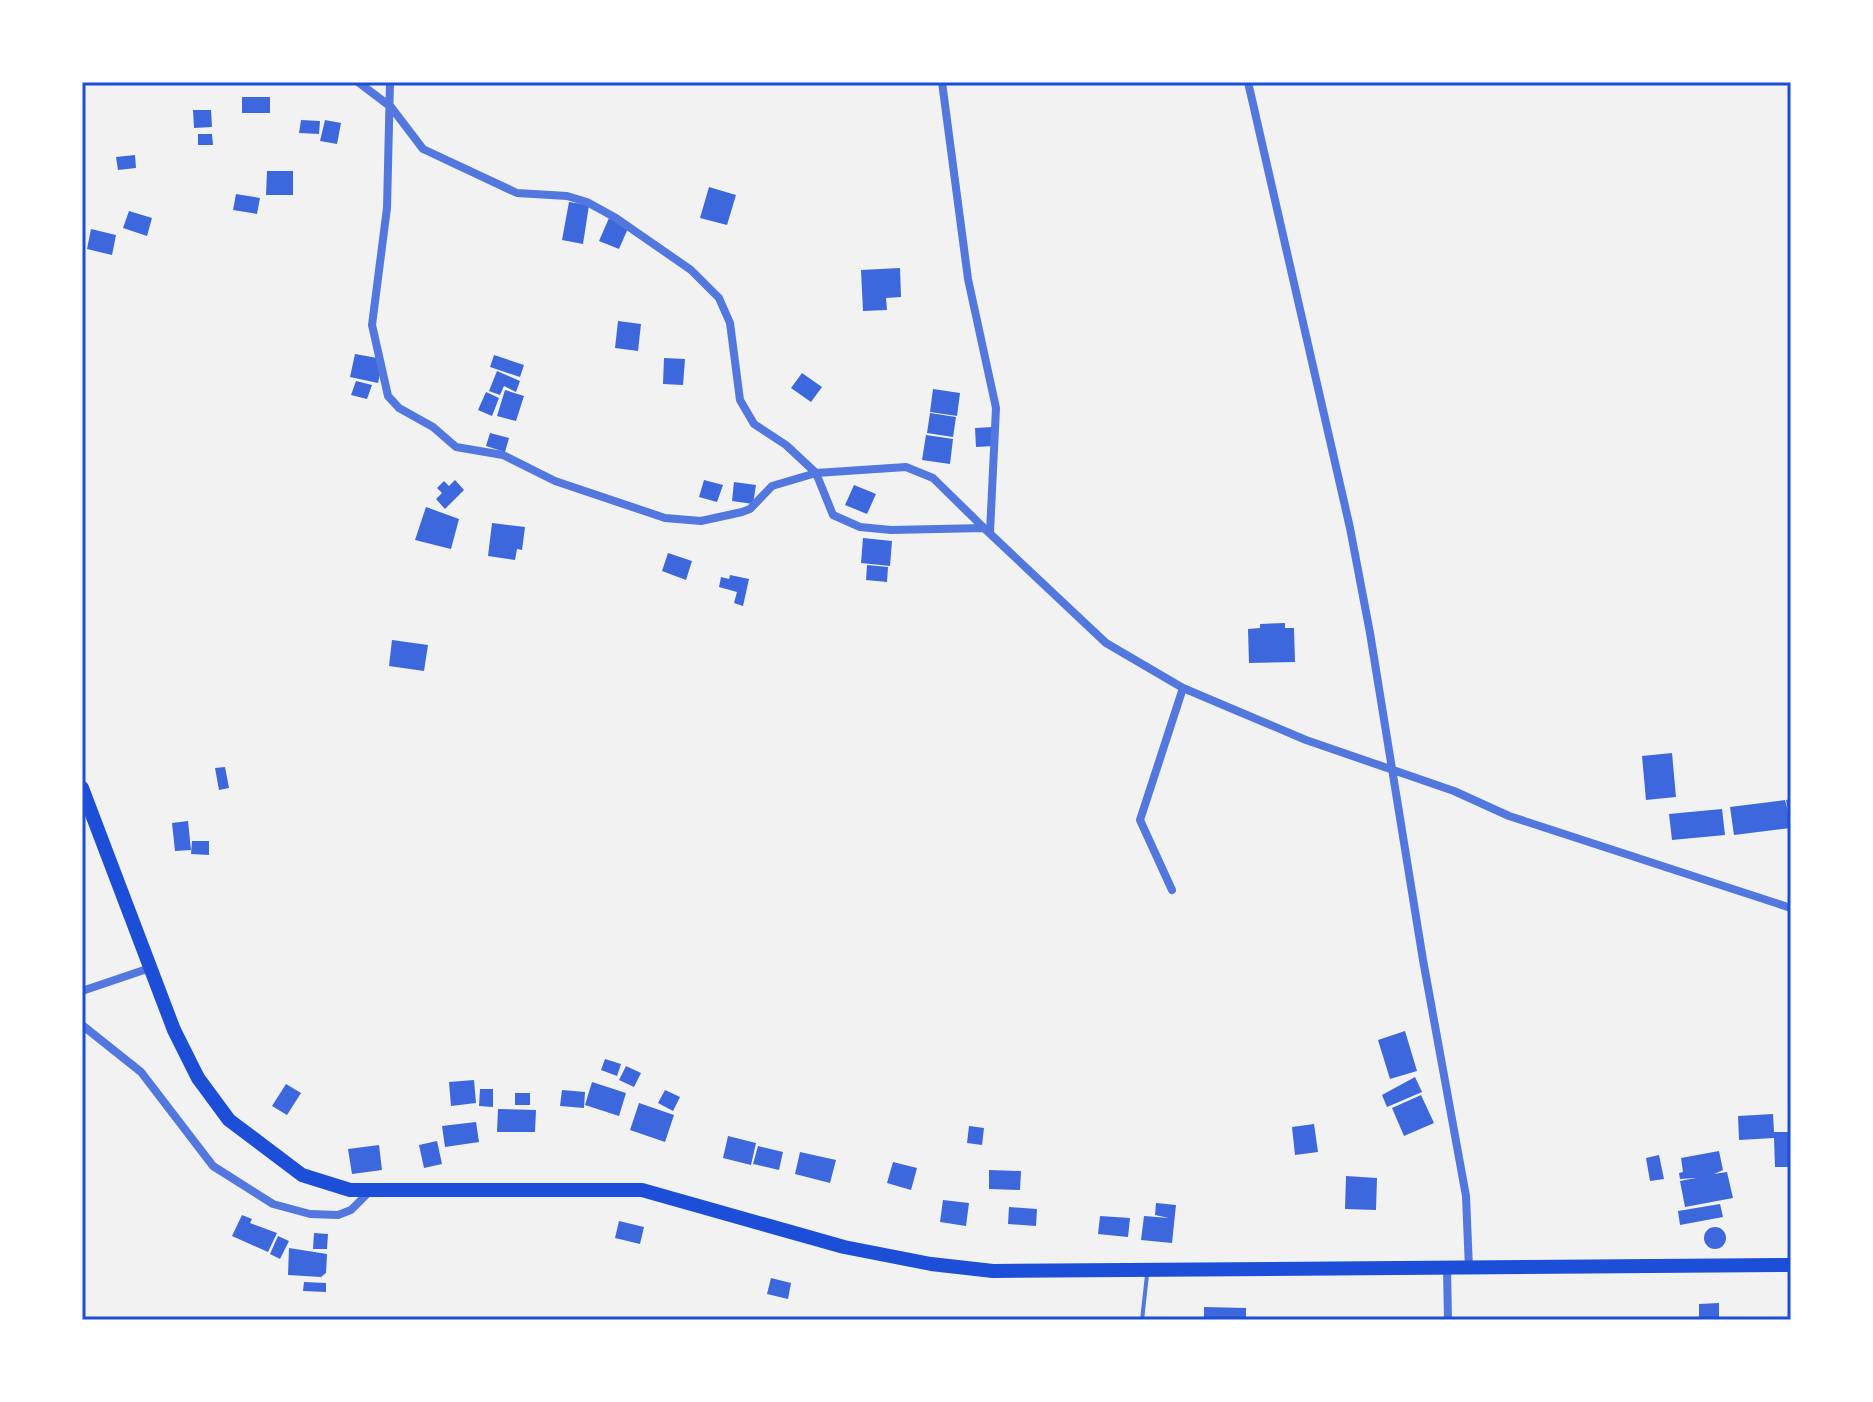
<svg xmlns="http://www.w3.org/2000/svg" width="1873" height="1402" font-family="'Public Sans',sans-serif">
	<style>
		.building { fill: #3d67dc }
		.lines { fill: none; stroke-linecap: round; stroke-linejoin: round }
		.service { stroke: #5277de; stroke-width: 4 }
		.minor { stroke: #5277de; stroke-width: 8 }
		.trunk { stroke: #1d4ed8; stroke-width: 14 }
		.neatline { fill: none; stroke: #1d4ed8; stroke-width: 3 }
	</style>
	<rect width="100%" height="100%" fill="#f2f2f2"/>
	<!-- building -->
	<path class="building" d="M242,97H270V113H242Z
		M193,110H211L212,127L194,128Z
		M301,120L320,121L319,134L299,133Z
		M325,120L341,123L337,144L320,141Z
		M198,134H212L213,145H198Z
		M135,155L136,168L118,170L116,157Z
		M267,171H293V195H266Z
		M709,187L736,195L727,225L700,218Z
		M236,194L260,198L257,214L233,210Z
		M569,202L589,205L583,244L562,240Z
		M129,211L152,218L147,236L123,228Z
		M609,218L629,226L619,249L599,241Z
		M91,229L116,235L112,255L87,249Z
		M900,268L901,297L886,298L887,310L863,311L861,270Z
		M618,321L641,324L638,351L615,348Z
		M355,354L383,359L378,383L350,377Z
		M494,355L524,365L520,377L490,367Z
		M664,358L685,359L683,385L663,384Z
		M497,371L520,381L516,392L504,386L500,395L489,391Z
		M802,373L822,387L811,402L791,388Z
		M356,381L372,385L367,399L351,395Z
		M933,389L960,393L957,416L930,412Z
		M505,390L524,396L516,421L497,416Z
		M486,392L499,398L492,416L478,410Z
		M930,413L956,417L953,437L927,433Z
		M993,427L994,446L976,447L975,428Z
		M490,433L509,438L505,452L486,446Z
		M926,435L953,439L950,464L922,460Z
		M455,480L464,490L445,509L436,499L442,493L437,488L444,481L449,486Z
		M704,480L723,485L717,502L699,497Z
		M734,482L756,485L753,504L732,501Z
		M854,485L876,494L867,514L845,505Z
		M426,507L459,519L451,549L415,540Z
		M492,523L525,527L522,550L517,549L515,560L488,556Z
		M863,538L892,541L890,566L861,563Z
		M668,553L692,561L686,580L662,571Z
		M867,565L888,567L887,582L866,580Z
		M730,575L749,579L743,606L734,603L737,592L719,587L721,577L729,579Z
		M1285,623V628H1294L1295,662L1249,663L1248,629L1260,628V624Z
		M392,640L428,645L424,671L389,666Z
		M1672,753L1676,797L1646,800L1642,756Z
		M225,767L229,788L219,790L215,768Z
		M1791,799V828L1734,835L1730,807L1785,800L1788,811L1786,800Z
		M1722,809L1725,835L1672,840L1669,814Z
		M188,821L191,850L175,851L172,823Z
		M192,841H209V855L191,854Z
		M1405,1031L1417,1071L1390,1079L1378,1040Z
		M605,1059L621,1064L617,1076L601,1070Z
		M626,1066L641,1073L634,1087L619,1080Z
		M1415,1077L1422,1092L1387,1107L1382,1095Z
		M474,1080L476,1103L451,1106L449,1082Z
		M592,1082L626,1093L619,1116L585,1105Z
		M286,1084L301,1093L287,1115L272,1106Z
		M480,1089H493V1107L479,1106Z
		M562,1090L585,1092L584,1108L560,1106Z
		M665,1090L680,1097L673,1111L658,1103Z
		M515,1093H530V1105H515Z
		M1421,1095L1434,1123L1404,1136L1392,1108Z
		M639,1103L674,1115L665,1142L630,1130Z
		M498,1109L536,1110L535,1132H497Z
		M1773,1114L1774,1132H1791V1167H1775L1774,1138L1739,1140L1738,1116Z
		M476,1122L479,1142L445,1147L442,1126Z
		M1314,1124L1318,1152L1295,1155L1292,1127Z
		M969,1126L984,1128L982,1145L967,1143Z
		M728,1136L756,1143L751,1165L723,1158Z
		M437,1141L442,1164L424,1168L419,1145Z
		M379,1145L382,1170L352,1174L348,1149Z
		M758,1146L783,1152L779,1170L753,1164Z
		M1719,1151L1723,1170L1714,1174L1727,1172L1733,1198L1685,1207L1680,1181L1696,1178L1680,1179L1679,1173L1683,1172L1681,1158Z
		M800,1152L836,1160L830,1183L795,1174Z
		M1659,1155L1664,1179L1650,1181L1646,1158Z
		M893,1162L917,1168L911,1190L887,1183Z
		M989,1170L1021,1171L1020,1190L989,1189Z
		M1346,1176L1377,1178L1376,1210L1345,1209Z
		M943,1200L969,1203L966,1226L940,1222Z
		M1156,1203L1176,1205L1172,1243L1141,1240L1144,1216L1169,1218L1155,1215Z
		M1720,1204L1723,1217L1680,1225L1678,1211Z
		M1009,1207L1037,1209L1036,1226L1008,1224Z
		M242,1215L252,1219L250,1223L277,1233L268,1252L232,1236Z
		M1100,1216L1130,1218L1128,1237L1098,1234Z
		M619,1221L644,1227L640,1244L615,1238Z
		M1704 1238a11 11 0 1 1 22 0a11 11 0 1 1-22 0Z
		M314,1233L328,1234L327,1249H313Z
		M278,1236L289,1241L280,1259L270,1254Z
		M289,1248L327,1254L326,1273L321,1277L288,1275Z
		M771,1278L791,1283L788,1299L767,1294Z
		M304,1282L326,1283V1292L303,1291Z
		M1719,1303V1320H1699V1304Z
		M1204,1307L1246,1308V1320H1204Z"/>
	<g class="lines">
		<!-- service -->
		<path class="service" d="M1142,1320L1147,1275"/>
		<!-- minor -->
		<path class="minor" d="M358,82L391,107L423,149L517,193L567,196L587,202L616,218L691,270L719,298L730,323L740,400L754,424L786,445L816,473L833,515L860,527L891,530L984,528L1106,643L1183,688L1306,740L1454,791L1509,816L1791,908
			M390,82L387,208L372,325L388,396L399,408L433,427L456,447L503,455L555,481L665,518L701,521L742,512L750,509L772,486L816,473L906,467L933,478L984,528
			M942,82L968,279L996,408L990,532
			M1248,82L1350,528L1370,633L1423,960L1466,1196L1469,1269
			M1172,890L1140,820L1183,688
			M82,991L150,968
			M82,1025L141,1072L213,1166L273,1204L310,1214L338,1215L351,1210L369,1192
			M1447,1269L1448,1320"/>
		<!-- trunk -->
		<path class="trunk" d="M82,788L174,1030L198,1078L229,1120L302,1175L350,1190H642L844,1247L931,1264L993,1271L1791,1265"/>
	</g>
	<!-- border -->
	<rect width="1873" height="1402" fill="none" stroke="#ffffff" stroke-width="168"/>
	<rect x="84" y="84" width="1705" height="1234" class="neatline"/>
</svg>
